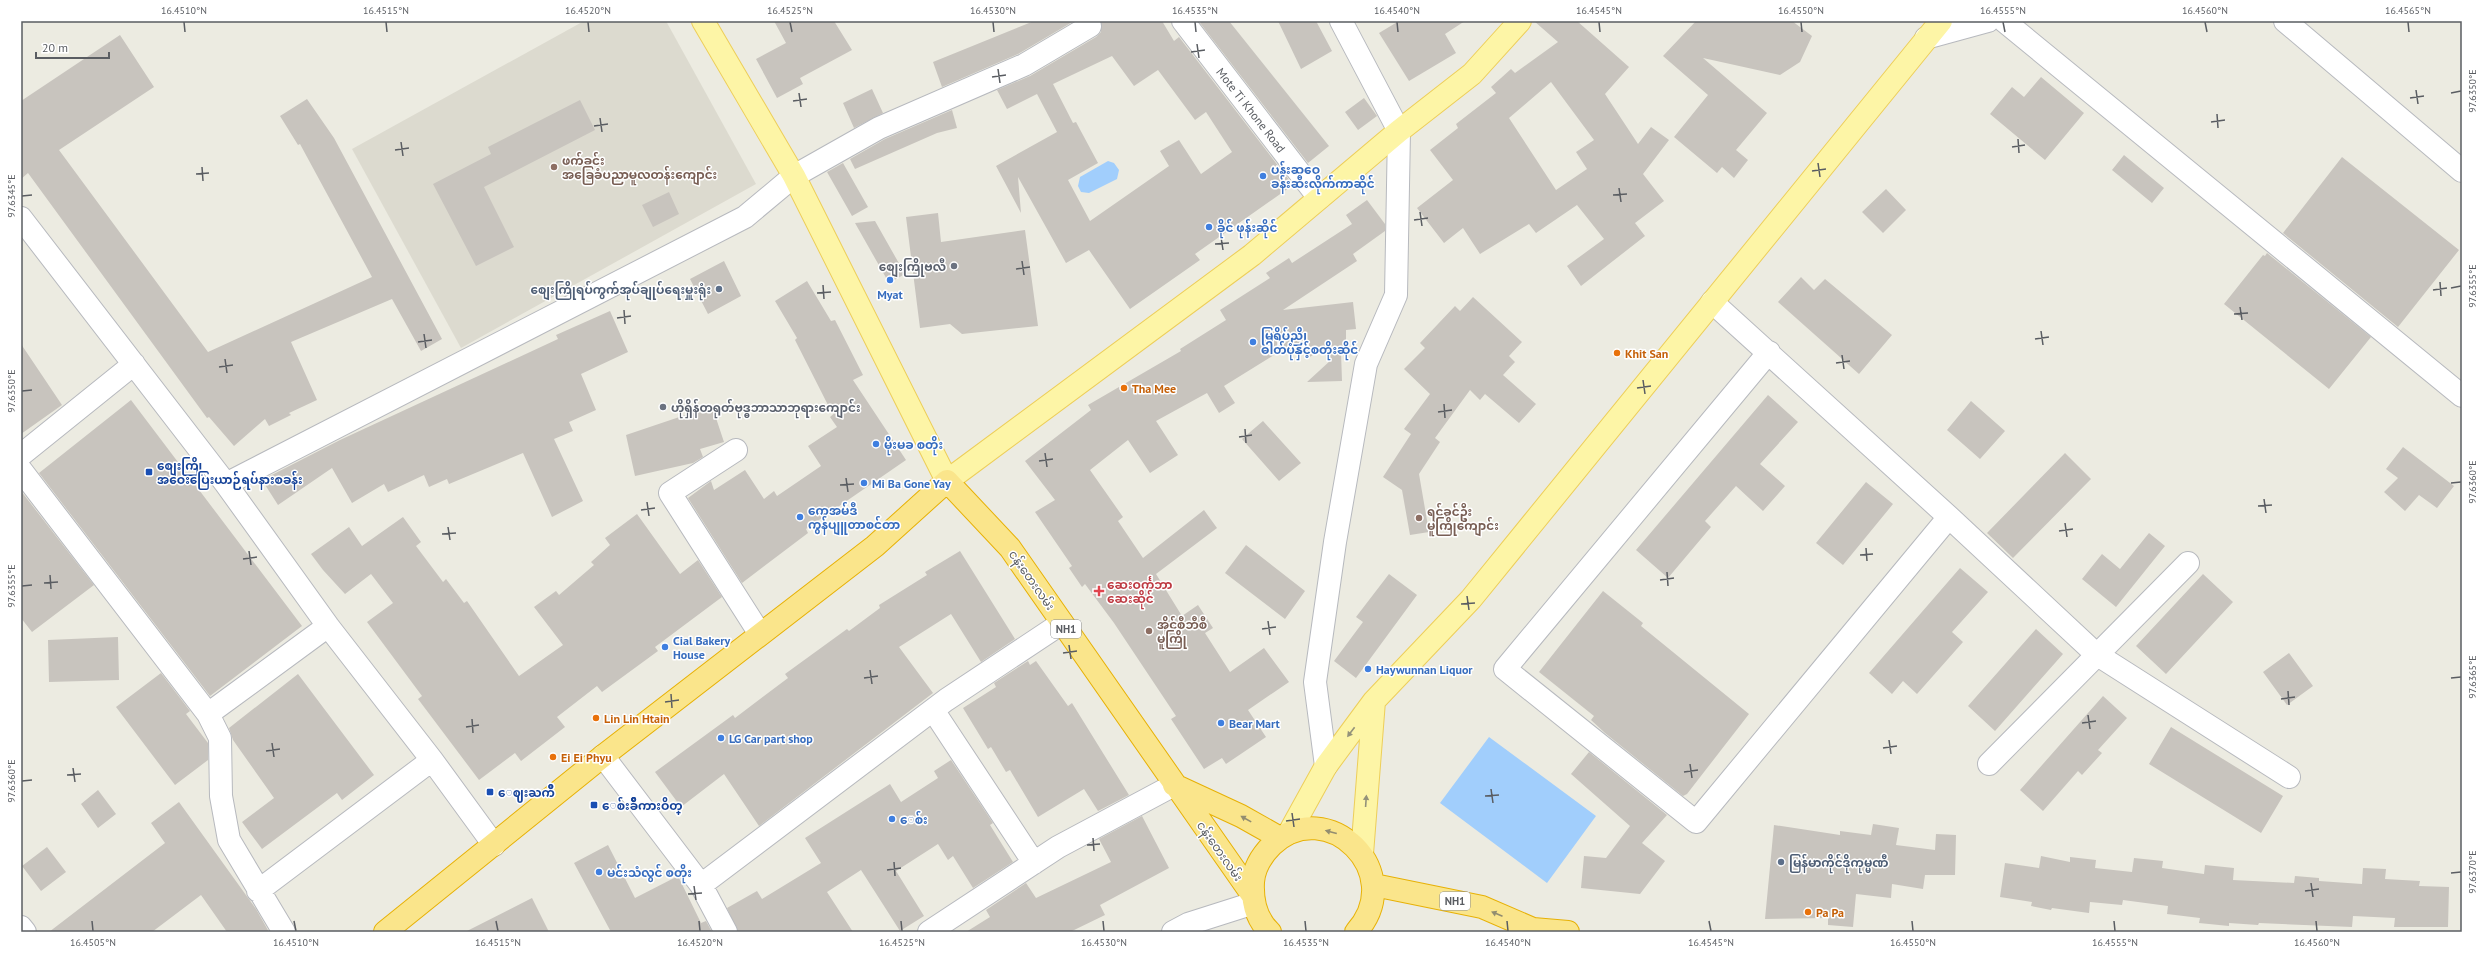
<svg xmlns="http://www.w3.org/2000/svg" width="2483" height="953" font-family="'PT Sans','Noto Sans Myanmar',sans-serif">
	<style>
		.education { fill: #dcdacf }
		.water { fill: #a1cefc }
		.building { fill: #c8c4be; fill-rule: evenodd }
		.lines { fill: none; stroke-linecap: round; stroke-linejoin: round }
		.minor-casing { stroke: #b7b9be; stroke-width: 24 }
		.major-casing { stroke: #edce59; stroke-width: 24 }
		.highway-casing { stroke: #e7b106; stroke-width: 24 }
		.minor { stroke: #fff; stroke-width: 22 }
		.major { stroke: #fdf5a6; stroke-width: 22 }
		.highway { stroke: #fae58b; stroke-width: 22 }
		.oneway { fill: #93927a }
		.oneway2 { fill: #928d70 }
		.ticks { fill: none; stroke: #5a5d62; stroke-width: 1.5 }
		.education-dot { fill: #8d6e63; stroke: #fff; stroke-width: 1.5 }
		.shop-dot { fill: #3f7fe0; stroke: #fff; stroke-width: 1.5 }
		.worship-dot { fill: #6b7280; stroke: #fff; stroke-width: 1.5 }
		.service-dot { fill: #5c6f8a; stroke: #fff; stroke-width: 1.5 }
		.food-dot { fill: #e8710a; stroke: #fff; stroke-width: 1.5 }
		.transit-dot { fill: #1a4fb4; stroke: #fff; stroke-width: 1.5 }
		.health-dot { fill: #e0444e; stroke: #fff; stroke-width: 1.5 }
		.labels { text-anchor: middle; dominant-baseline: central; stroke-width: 3; stroke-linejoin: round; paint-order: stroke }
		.shield { fill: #fff; stroke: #8c8e91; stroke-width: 1 }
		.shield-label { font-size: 11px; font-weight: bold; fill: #5a5d62 }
		.street-label { font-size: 12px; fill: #5a5d62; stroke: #fff }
		.education-label { font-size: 12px; font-weight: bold; fill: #785e54; stroke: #fff; text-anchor: start }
		.shop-label { font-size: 12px; font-weight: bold; fill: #366cbe; stroke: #fff; text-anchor: start }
		.worship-label { font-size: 12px; font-weight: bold; fill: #5b616d; stroke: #fff; text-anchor: end }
		.service-label { font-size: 12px; font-weight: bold; fill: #4e5e75; stroke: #fff; text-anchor: end }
		.food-label { font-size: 12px; font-weight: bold; fill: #c56008; stroke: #fff; text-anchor: start }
		.transit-label { font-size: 12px; font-weight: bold; fill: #164399; stroke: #fff; text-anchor: start }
		.health-label { font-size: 12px; font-weight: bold; fill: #be3a42; stroke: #fff; text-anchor: start }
		.neatline { fill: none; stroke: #5a5d62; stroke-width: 1.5 }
		.ticks-label { font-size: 10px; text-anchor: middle; fill: #5a5d62 }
	</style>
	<rect width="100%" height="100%" fill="#ecebe1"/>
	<!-- education -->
	<path class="education" d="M584,21H666L756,184L461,348L352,149Z"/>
	<!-- water -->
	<path class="water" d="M1108,161L1114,163L1119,170L1117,179L1089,193L1081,192L1078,186L1080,177Z
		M1489,737L1596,816L1547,883L1440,803Z"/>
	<!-- building -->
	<path class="building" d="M774,21H834L852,50L800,78L803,84L777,98L756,59L786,43Z
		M1034,21H1074L1018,54L942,87L933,62Z
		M1101,21H1162L1174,41L1179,37L1293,185L1195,254L1200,260L1130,309L1089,250L1066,263L1018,177L1021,213L996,166L1057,132L1037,94L1007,109L997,90L1030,76L1096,37L1101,32ZM1112,56L1134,86L1158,70L1195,120L1206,112L1232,152L1201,174L1179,140L1160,151L1169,166L1090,221L1068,180L1098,163L1076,122L1073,123L1053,84Z
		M1203,21H1229L1329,146L1308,163L1200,23Z
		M1278,21H1316L1332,51L1301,69Z
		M1399,21H1465L1445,34L1456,53L1409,81L1379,33Z
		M1534,21H1577L1629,67L1605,94L1638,144L1651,127L1669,140L1643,174L1664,201L1635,223L1645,236L1581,286L1567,266L1604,239L1577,205L1536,233L1529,224L1480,254L1463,228L1444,243L1417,208L1453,180L1430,150L1458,128L1456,124L1496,93L1491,87L1511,69L1515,73L1558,42ZM1551,82L1594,140L1576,152L1587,169L1556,190L1509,118Z
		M1696,21H1792L1812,36L1800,62L1780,75L1703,58L1767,113L1736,150L1748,160L1734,178L1722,167L1717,173L1674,137L1708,95L1663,56Z
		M120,35L154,87L59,150L208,352L372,277L300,144L298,145L280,116L307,99L334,138L442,339L421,351L392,299L291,342L317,400L289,413L291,415L269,426L265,419L234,446L209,417L207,418L28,173L21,179V101Z
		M2041,77L2084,113L2045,160L1990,114L2012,87L2024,97Z
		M872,89L883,113L854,128L843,103Z
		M1364,98L1377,116L1358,130L1345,112Z
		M580,100L595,130L484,187L514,247L476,266L433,184L491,154L488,147Z
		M952,110L957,128L937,133L855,169L850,159L885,139Z
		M2124,155L2164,188L2152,203L2112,170Z
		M2342,157L2459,250L2398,327L2283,233Z
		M843,163L868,207L852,216L827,172Z
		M1886,189L1906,210L1883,233L1862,212Z
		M669,192L679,214L653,227L642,205Z
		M1367,200L1385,224V231L1353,254L1357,261L1283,310L1353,302L1356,329L1346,330V352H1341L1342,381L1307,382L1331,360L1323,349L1308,358L1307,342L1290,352L1287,347L1224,386L1235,403L1219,413L1207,393L1156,421L1178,455L1150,473L1128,440L1090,470L1123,517L1118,521L1143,558L1204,510L1217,528L1156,574L1182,616L1198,605L1213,628L1205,633L1230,672L1264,648L1289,682L1248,710L1266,737L1226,764L1222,758L1204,769L1171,719L1176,716L1114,623L1085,584L1082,587L1069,568L1072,566L1035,512L1055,500L1025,461L1091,410L1088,405L1181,351L1180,349L1226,320L1220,310L1270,278L1266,273L1289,258L1292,263L1352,224L1346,215Z
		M938,213L941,242L1025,230L1038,326L962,334L950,324L920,328L906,217Z
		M875,221L905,274L889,283L855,223Z
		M2267,253L2371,337L2329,389L2224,304L2263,255L2265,256Z
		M724,261L741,296L708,314L690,279Z
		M1801,277L1814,290L1825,279L1892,335L1859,374L1778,302Z
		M807,281L831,321L835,320L863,375L853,380L906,460L806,529L808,533L742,583L688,498L711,481L714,490L745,470L764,499L774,491L777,496L821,466L808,446L837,427L830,417L844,405L830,409L795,340L797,338L775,301Z
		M1473,297L1522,342L1509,356L1515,362L1503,375L1536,404L1519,423L1485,394L1480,400L1470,390L1435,438L1440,442L1419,474L1429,532L1410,535L1402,490L1383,477L1411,434L1404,429L1430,394L1404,369L1425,348L1420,343L1455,306L1460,311Z
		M610,311L628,352L581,374L596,410L569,422L573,431L554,439L583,501L552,517L523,453L449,484L447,479L429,487L424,475L388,492L384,484L352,503L332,468L278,505L262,480L340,440L558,339L556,335Z
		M21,344L62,405L21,434Z
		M1768,395L1798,422L1760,464L1785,486L1763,511L1736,486L1705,521L1711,527L1668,578L1636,550Z
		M131,400L302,626L210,696L39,473Z
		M1971,401L2005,431L1980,459L1947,430Z
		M712,406L724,442L700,449L703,457L693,463L635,476L626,435Z
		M1263,421L1301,463L1279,481L1242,439Z
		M2403,447L2454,486L2437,508L2419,495L2405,511L2384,492L2398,478L2386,469Z
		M2065,453L2091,479L2013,558L1987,533Z
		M1866,482L1893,504L1843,565L1816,543Z
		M21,491L94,585L32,632L21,618Z
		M637,514L680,574L698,560L722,597L655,647L658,651L602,692L597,686L557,717L565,727L521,761L515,753L479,780L418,699L422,696L367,622L393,603L371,574L345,594L323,570L311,554L349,527L362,546L403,517L421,542L416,546L443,582L446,579L464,603L467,601L519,676L563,645L534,607L556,591L559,595L594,565L591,562L610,545L605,538Z
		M2149,533L2165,546L2116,607L2082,579L2102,554L2120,569Z
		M1246,545L1305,591L1285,619L1225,573Z
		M960,551L1015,639L981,662L951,614L899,647L933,693L759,826L724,774L681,807L655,772L733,715L735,718L788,678L785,674L847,629L849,631L880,608L879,605L927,575L925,572Z
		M1960,568L1988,592L1952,632L1963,642L1917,694L1903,681L1892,694L1869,673Z
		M1389,574L1417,595L1356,678L1334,661L1363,622L1356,617Z
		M2203,574L2233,602L2166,674L2136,646Z
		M1603,591L1643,623L1641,626L1749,714L1687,794L1683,796L1605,733L1591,720L1594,716L1539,672Z
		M2036,629L2063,654L1995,731L1968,706Z
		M118,637L119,680L49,682L48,640Z
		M2289,653L2313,686L2287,705L2263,672Z
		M1028,661L1030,665L1036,661L1068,706L1072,703L1129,795L1098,811L1084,789L1038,817L1010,770L1006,772L991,747L988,749L963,708L996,687L994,683Z
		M161,673L190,711L186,714L208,743V760L175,785L116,707Z
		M298,674L374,775L342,800L337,793L262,849L242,822L274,798L233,740L229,728Z
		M2103,696L2127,718L2098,750L2102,753L2082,775L2078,771L2043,811L2020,790Z
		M2171,727L2283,796L2261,833L2149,764Z
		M1589,752L1667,815L1642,843L1665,861L1640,894L1581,888L1584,856L1606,858L1630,826L1571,774Z
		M951,760L993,823L990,825L1013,862L973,888L953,856L948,860L938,844L896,871L924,916L900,931L861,870L827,892L853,932H738L727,908L757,891L762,899L821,863L805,838L890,784L901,802L938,778L934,771Z
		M98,790L116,814L98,828L81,804Z
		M179,802L256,909L269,932H227L201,895L152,932H49L165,843L151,823Z
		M1142,816L1169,868L1100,905L1105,915L1070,932H966L990,917L986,910L1026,883L1036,898L1111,862L1099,839Z
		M1873,824L1899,828L1896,845L1935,850L1936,834L1956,835L1955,875H1925L1923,889L1892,884L1891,898L1856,894L1853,927L1828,925V918L1765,919L1774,825L1840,835V831L1871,835Z
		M608,845L635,898L678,876L701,923L706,921L712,932H611L574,863Z
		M47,847L66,872L41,891L22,866Z
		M2041,856L2070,862V857L2096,860L2095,868L2132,872L2134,858L2163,861L2162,868L2204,874L2205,865L2234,868L2233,880L2294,883L2295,876L2319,878V881L2362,884L2363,868L2386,869L2385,879L2420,881L2419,886L2449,887L2448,927H2394L2395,918L2353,916L2352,927L2259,923L2258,925L2229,923V926L2199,923L2200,918L2167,914L2168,906L2123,900L2122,905L2090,902L2089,913L2052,908L2051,910L2031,906L2032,902L2000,897L2005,863L2039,868Z
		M532,898L549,932H465Z"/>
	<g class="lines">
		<!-- minor casing -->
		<g class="minor-casing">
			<path id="minor" d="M1183,21L1319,198
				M2004,21L2462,396
				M2285,21L2462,171
				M1926,38L1988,21
				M21,218L226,484L328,626L432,760L494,845
				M1712,302L1949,517L2096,654L2289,777
				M1769,352L1505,669L1696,822L1949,517
				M736,450L670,493L760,634
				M21,455L134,364
				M21,470L208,714L328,626
				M226,484L745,217L794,176L879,128L1024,65L1090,26
				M933,710L1034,863
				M208,714L220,738L221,796L229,840L284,932
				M603,756L701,885L726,932
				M1989,764L2188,563
				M1326,766L1315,682L1335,542L1366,364L1396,295L1399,131L1341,21
				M701,885L946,700L1062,623
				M258,891L432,760
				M21,927L25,932
				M929,932L1058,847L1174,785
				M1173,932L1188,924L1254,903"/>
		</g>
		<!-- major casing -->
		<g class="major-casing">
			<path id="major" d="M703,21L794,176L947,481L1252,255L1399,131L1472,74L1520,21
				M1289,833L1326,766L1374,701L1471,599L1941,21
				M1362,854L1374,701"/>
		</g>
		<!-- highway casing -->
		<g class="highway-casing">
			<path id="highway" d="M1174,785L1241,816L1280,838
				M1374,885L1482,907L1533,929
				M385,932L603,756L875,546L947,481L1010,548L1253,896
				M1270,932C1256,919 1252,901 1253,882C1254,868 1262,855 1272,845C1327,793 1409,873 1356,932
				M1519,932L1533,929L1568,932"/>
		</g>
		<!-- minor -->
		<use href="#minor" class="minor"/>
		<!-- major -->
		<use href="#major" class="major"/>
		<!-- highway -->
		<use href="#highway" class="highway"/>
	</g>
	<!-- one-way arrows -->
	<defs><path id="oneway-solid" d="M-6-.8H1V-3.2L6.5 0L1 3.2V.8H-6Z"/></defs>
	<g class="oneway">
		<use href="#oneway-solid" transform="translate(1351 732) rotate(127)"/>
		<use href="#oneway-solid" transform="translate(1366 801) rotate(-86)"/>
	</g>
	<g class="oneway2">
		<use href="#oneway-solid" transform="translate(1246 819) rotate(-151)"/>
		<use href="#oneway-solid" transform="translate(1331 832) rotate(-165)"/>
		<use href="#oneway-solid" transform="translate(1497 914) rotate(-157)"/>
	</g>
	<!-- ticks -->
	<path class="ticks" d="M184,22L185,32M386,22L387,32M588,22L589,32M790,22L792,32M993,22L994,32M1195,22L1196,32M1397,22L1398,32M1599,22L1600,32M1801,22L1802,32M2003,22L2005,32M2205,22L2207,32M2408,22L2409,32M1197,44L1199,58M1191,52L1205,50M998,69L1000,83M992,77L1006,75M2416,90L2418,104M799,93L801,107M2451,93L2461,91M2410,98L2424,96M793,101L807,99M2217,114L2218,128M600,118L602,132M2211,122L2225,120M594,126L608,124M2018,139L2019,153M401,142L403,156M2012,147L2025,145M395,150L409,148M1818,163L1820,177M202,167L203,181M1812,171L1826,169M196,174L209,173M1619,188L1621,202M1613,195L1627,194M22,196L32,195M1420,212L1422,226M1414,220L1428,218M1221,237L1223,250M1215,244L1229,243M1022,261L1024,275M1016,269L1030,267M2440,282L2441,296M823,285L824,299M2451,288L2461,286M2433,290L2447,288M817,293L831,292M2240,307L2242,320M624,310L625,324M2234,314L2248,313M617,318L631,316M2041,331L2043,345M424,334L426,348M2035,339L2049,337M418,342L432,340M1842,355L1844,369M225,359L227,373M1836,363L1850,361M219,367L233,365M1643,380L1645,394M1637,388L1651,386M22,391L32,390M1444,404L1445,418M1438,412L1452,410M1245,429L1246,443M1239,437L1252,435M1045,453L1047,467M1039,461L1053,459M846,478L848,492M2451,483L2461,482M840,485L854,484M2264,499L2266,513M647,502L649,516M2258,506L2272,505M641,510L655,508M2065,523L2067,537M448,527L450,540M2059,531L2073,529M442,534L456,533M1866,548L1867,561M249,551L251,565M1860,555L1873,554M243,559L257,557M1667,572L1668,586M50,575L51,589M1660,580L1674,578M44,583L58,582M22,586L32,585M1467,596L1469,610M1461,604L1475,603M1268,621L1270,635M1262,629L1276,627M1069,645L1071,659M1063,653L1077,651M870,670L872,684M864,678L878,676M2451,678L2461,677M2288,691L2289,705M671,694L672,708M2281,699L2295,697M665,702L679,700M2088,715L2090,729M472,719L473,733M2082,723L2096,721M466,727L479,725M1889,740L1891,754M272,743L274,757M1883,748L1897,746M266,751L280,749M1690,764L1692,778M73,768L75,782M1684,772L1698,770M67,775L81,774M22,781L32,780M1491,789L1493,803M1485,796L1499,795M1292,813L1294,827M1286,821L1300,819M1093,838L1094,851M1087,845L1100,844M894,862L895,876M887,870L901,868M2451,873L2461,872M2311,883L2313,897M694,886L696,900M2305,891L2319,889M688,894L702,893M92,921L93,931M294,921L296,931M496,921L498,931M699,921L700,931M901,921L902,931M1103,921L1104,931M1305,921L1306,931M1507,921L1508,931M1709,921L1711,931M1912,921L1913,931M2114,921L2115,931M2316,921L2317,931"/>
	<!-- markers -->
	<g class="education-dot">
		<circle cx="554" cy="167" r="4"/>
		<circle cx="1419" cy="518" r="4"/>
		<circle cx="1149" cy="631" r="4"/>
	</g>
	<g class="shop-dot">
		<circle cx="1263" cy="176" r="4"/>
		<circle cx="1209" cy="227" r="4"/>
		<circle cx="890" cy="280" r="4"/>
		<circle cx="1253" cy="342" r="4"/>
		<circle cx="876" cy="444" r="4"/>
		<circle cx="864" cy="483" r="4"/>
		<circle cx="800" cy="517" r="4"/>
		<circle cx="665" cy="647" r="4"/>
		<circle cx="1368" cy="669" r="4"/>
		<circle cx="1221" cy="723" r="4"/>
		<circle cx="721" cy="738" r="4"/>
		<circle cx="892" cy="819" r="4"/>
		<circle cx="599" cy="872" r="4"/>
	</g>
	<g class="worship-dot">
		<circle cx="954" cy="266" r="4"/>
		<circle cx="663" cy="407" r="4"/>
	</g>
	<g class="service-dot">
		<circle cx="719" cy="289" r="4"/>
		<circle cx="1781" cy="862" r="4"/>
	</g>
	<g class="food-dot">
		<circle cx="1617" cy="353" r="4"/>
		<circle cx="1124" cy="388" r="4"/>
		<circle cx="596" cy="718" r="4"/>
		<circle cx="553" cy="757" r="4"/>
		<circle cx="1808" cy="912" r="4"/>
	</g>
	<g class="transit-dot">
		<rect x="145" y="468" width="8" height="8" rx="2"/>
		<rect x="486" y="788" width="8" height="8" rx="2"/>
		<rect x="590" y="801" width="8" height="8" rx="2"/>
	</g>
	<path class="health-dot" d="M1097 585h4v4h4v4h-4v4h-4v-4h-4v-4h4z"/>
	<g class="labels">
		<!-- shield labels -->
		<g class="shield">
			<rect x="1051" y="620" width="30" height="18" rx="3"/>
			<rect x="1440" y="892" width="30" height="18" rx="3"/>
		</g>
		<g class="shield-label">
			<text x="1066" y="629">NH1</text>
			<text x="1455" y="901">NH1</text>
		</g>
		<!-- street labels -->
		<g class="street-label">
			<text transform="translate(1251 110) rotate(52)">Mote Ti Khone Road</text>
			<text transform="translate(1032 580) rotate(55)">ငန်းတေးလမ်း</text>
			<text transform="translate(1220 851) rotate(55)">ငန်းတေးလမ်း</text>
		</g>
		<!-- education labels -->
		<g class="education-label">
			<text x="562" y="160">ဖက်ခင်း<tspan x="562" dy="14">အခြေခံပညာမူလတန်းကျောင်း</tspan></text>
			<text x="1427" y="511">ရင်ခွင်ဦး<tspan x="1427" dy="14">မူကြိုကျောင်း</tspan></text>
			<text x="1157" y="624">အိုင်စီဘီစီ<tspan x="1157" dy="14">မူကြို</tspan></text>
		</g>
		<!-- shop labels -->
		<g class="shop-label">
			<text x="1271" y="169">ပန်းဆုဝေ<tspan x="1271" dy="14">ခန်းဆီးလိုက်ကာဆိုင်</tspan></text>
			<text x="1217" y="227">ခိုင် ဖုန်းဆိုင်</text>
			<text x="890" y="294" text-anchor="middle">Myat</text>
			<text x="1261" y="335">မြရိပ်ညို<tspan x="1261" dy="14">ဓါတ်ပုံနှင့်စတိုးဆိုင်</tspan></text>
			<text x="884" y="444">မိုးမခ စတိုး</text>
			<text x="872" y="483">Mi Ba Gone Yay</text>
			<text x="808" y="510">ကေအမ်ဒီ<tspan x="808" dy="14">ကွန်ပျူတာစင်တာ</tspan></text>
			<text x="673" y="640">Cial Bakery<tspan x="673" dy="14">House</tspan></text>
			<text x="1376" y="669">Haywunnan Liquor</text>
			<text x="1229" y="723">Bear Mart</text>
			<text x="729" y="738">LG Car part shop</text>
			<text x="900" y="819">ေစ်း</text>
			<text x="607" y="872">မင်းသံလွင် စတိုး</text>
		</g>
		<!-- worship labels -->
		<g class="worship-label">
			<text x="946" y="266">စျေးကြိုဗလီ</text>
			<text x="671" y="407" text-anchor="start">ဟိုရှိန်တရုတ်ဗုဒ္ဓဘာသာဘုရားကျောင်း</text>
		</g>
		<!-- service labels -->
		<g class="service-label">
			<text x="711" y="289">စျေးကြိုရပ်ကွက်အုပ်ချုပ်ရေးမှူးရုံး</text>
			<text x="1789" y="862" text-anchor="start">မြန်မာကိုင်ဒိုကုမ္မဏီ</text>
		</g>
		<!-- food labels -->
		<g class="food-label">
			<text x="1625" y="353">Khit San</text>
			<text x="1132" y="388">Tha Mee</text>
			<text x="604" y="718">Lin Lin Htain</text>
			<text x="561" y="757">Ei Ei Phyu</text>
			<text x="1816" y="912">Pa Pa</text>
		</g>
		<!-- transit labels -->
		<g class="transit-label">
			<text x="157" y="465">စျေးကြို<tspan x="157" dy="14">အဝေးပြေးယာဉ်ရပ်နားစခန်း</tspan></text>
			<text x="498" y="792">ေဈးႀကိဳ</text>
			<text x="602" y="805">ေစ်းခ်ဳိကားဝိတ္</text>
		</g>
		<!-- health labels -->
		<g class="health-label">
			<text x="1107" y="584">ဆေးဝင်္ကဘာ<tspan x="1107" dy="14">ဆေးဆိုင်</tspan></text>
		</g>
	</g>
	<!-- border -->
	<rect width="2483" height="953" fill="none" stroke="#ffffff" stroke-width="44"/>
	<!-- scale -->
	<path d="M36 52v6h73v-6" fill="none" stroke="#5a5d62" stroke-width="2"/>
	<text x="42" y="52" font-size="12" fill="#5a5d62" stroke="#ffffff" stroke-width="3" paint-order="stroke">20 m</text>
	<rect x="22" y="22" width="2439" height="909" class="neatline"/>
	<g class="ticks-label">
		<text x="184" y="14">16.4510°N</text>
		<text x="386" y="14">16.4515°N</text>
		<text x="588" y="14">16.4520°N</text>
		<text x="790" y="14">16.4525°N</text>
		<text x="993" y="14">16.4530°N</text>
		<text x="1195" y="14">16.4535°N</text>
		<text x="1397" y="14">16.4540°N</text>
		<text x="1599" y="14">16.4545°N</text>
		<text x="1801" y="14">16.4550°N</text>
		<text x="2003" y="14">16.4555°N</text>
		<text x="2205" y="14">16.4560°N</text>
		<text x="2408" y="14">16.4565°N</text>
		<text transform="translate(2472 91) rotate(-90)" y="4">97.6350°E</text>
		<text transform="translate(11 196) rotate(-90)" y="4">97.6345°E</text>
		<text transform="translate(2472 286) rotate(-90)" y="4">97.6355°E</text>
		<text transform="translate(11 391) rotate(-90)" y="4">97.6350°E</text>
		<text transform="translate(2472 482) rotate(-90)" y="4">97.6360°E</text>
		<text transform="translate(11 586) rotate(-90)" y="4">97.6355°E</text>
		<text transform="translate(2472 677) rotate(-90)" y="4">97.6365°E</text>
		<text transform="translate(11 781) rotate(-90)" y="4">97.6360°E</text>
		<text transform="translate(2472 872) rotate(-90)" y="4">97.6370°E</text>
		<text x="93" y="946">16.4505°N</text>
		<text x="296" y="946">16.4510°N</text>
		<text x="498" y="946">16.4515°N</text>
		<text x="700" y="946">16.4520°N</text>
		<text x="902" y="946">16.4525°N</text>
		<text x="1104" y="946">16.4530°N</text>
		<text x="1306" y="946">16.4535°N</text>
		<text x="1508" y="946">16.4540°N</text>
		<text x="1711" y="946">16.4545°N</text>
		<text x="1913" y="946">16.4550°N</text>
		<text x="2115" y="946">16.4555°N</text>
		<text x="2317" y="946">16.4560°N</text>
	</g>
</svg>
